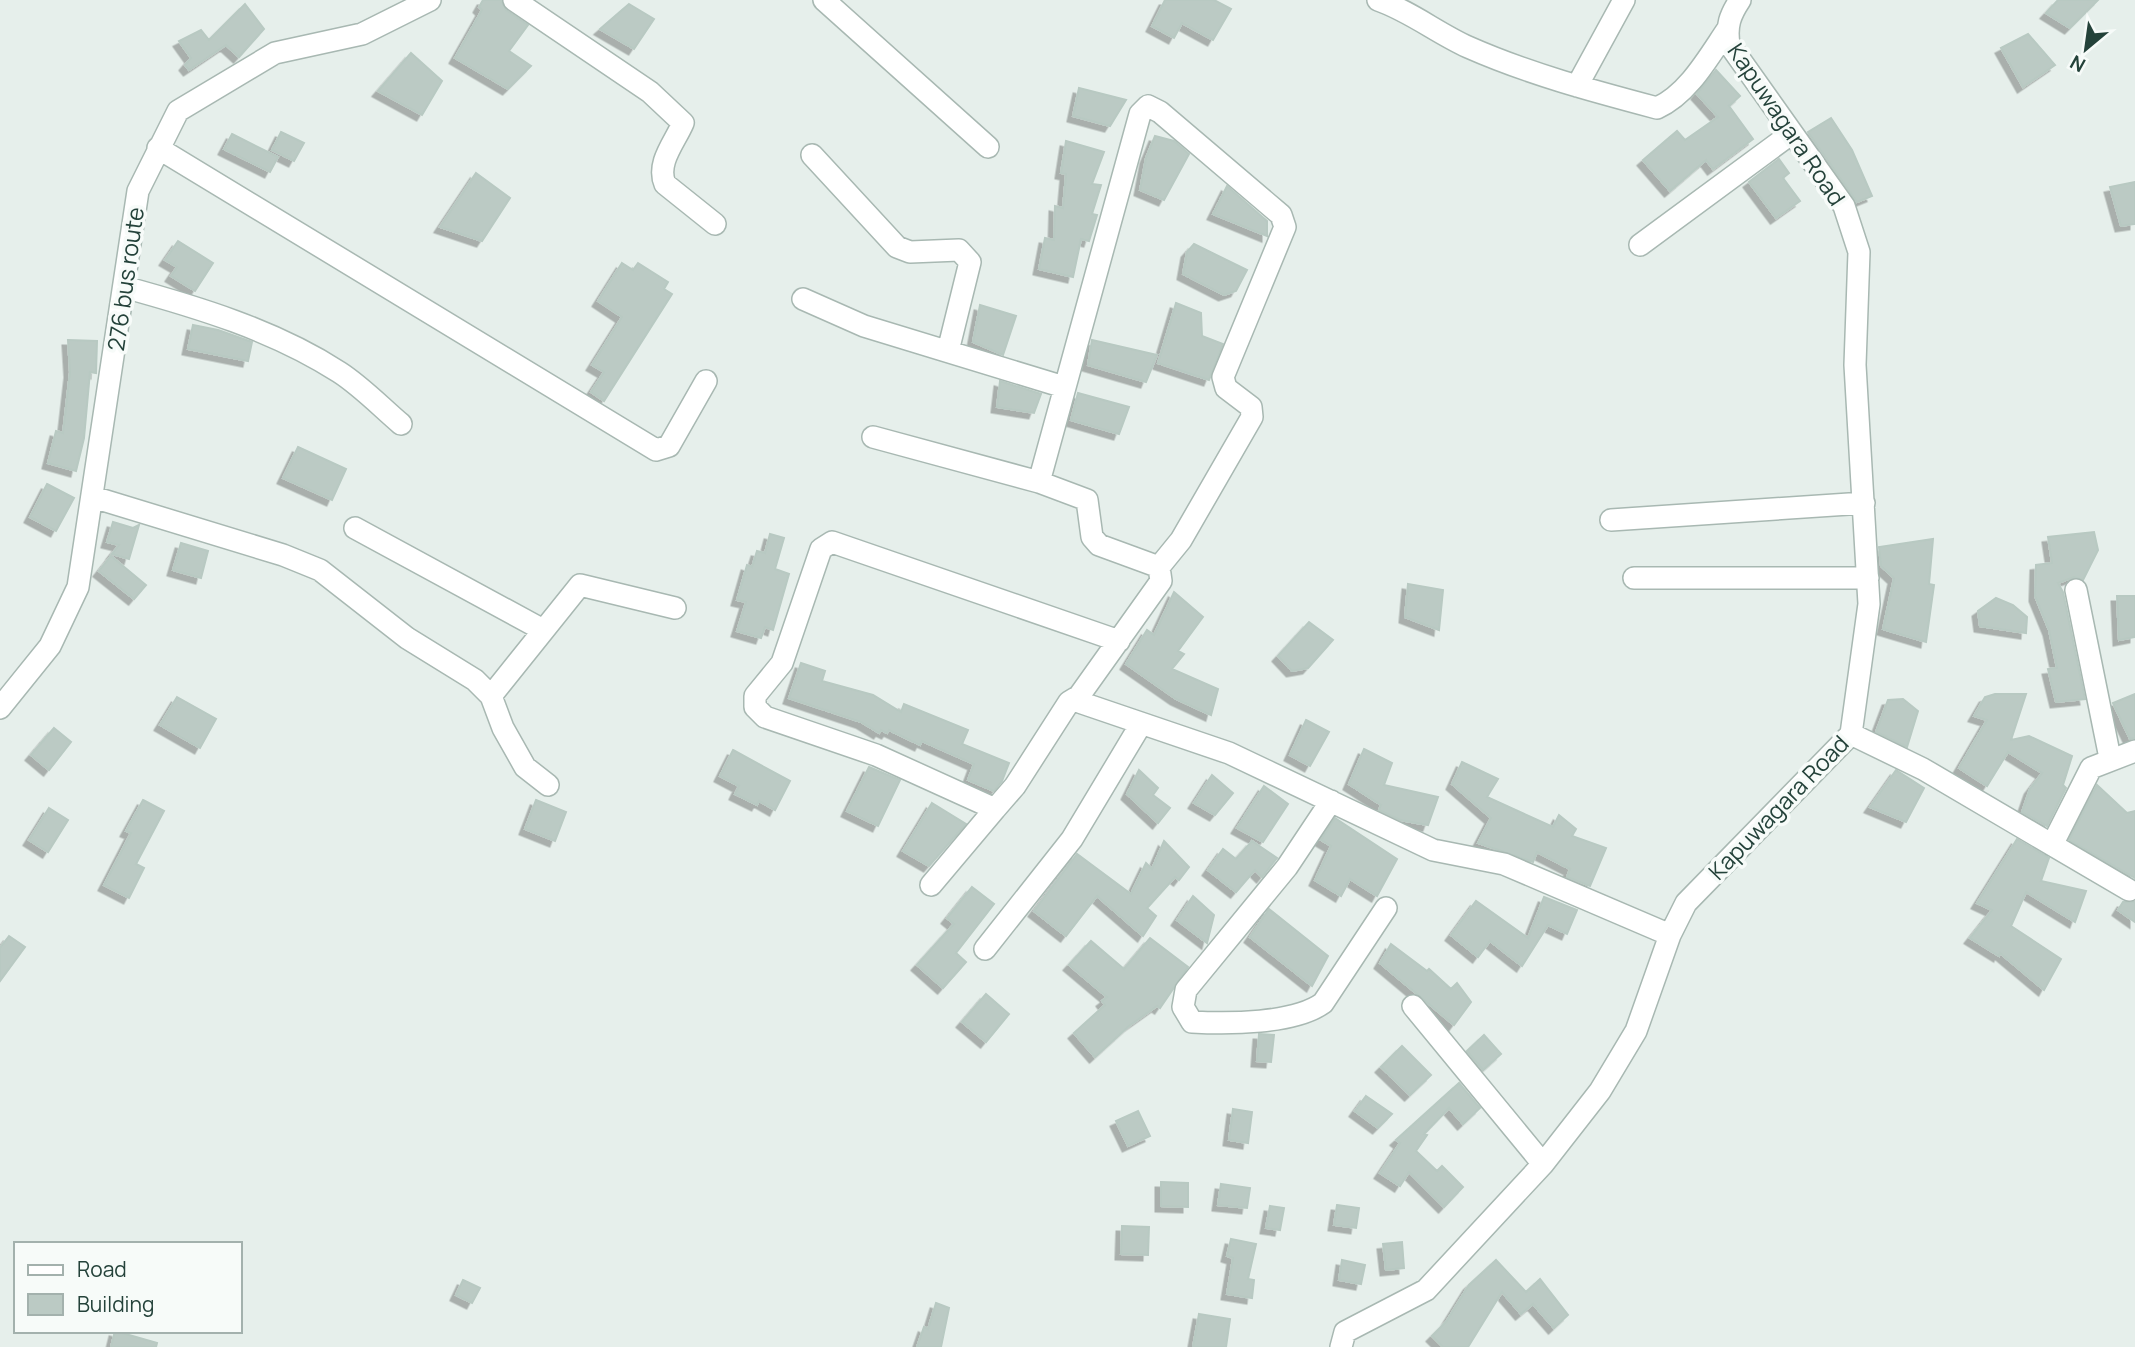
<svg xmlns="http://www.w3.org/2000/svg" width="2135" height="1347" font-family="Manrope,sans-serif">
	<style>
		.building { fill: #bbcac4; stroke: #b8c9c2; stroke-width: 2; filter: url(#shadow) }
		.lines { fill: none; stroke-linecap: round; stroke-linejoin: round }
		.minor-casing { stroke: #a8b8b2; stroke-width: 24 }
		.minor { stroke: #fff; stroke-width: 21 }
		.labels { text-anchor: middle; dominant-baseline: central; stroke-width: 7; stroke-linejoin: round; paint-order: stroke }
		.street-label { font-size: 23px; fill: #24423a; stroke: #f7fbf9 }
	</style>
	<defs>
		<filter id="shadow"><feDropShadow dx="-5.5" dy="5.5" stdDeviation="0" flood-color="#0004"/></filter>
	</defs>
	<rect width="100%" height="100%" fill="#e6efeb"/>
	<!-- building -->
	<path class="building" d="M483,0H501L506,10L528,25L509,51L531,66L508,89L455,58L482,10L479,7Z
		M1165,0H1214L1231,9L1213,40L1182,23L1174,38L1152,26Z
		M2058,0H2098L2070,28L2046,13Z
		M245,4L264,29L239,57L226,45L189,70L185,65L191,58L179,41L201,30L209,40Z
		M629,4L654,19L634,49L600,29Z
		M2028,34L2055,65L2023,87L2001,48Z
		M411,53L442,81L422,115L378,91Z
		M1716,70L1740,96L1729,106L1753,139L1713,169L1706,160L1670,191L1643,160L1677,131L1685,140L1718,117L1697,94Z
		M1079,88L1126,100L1110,126L1073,116Z
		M1831,118L1852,150L1872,196L1857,202L1808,132Z
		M281,132L304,143L294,161L272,150Z
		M232,134L278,157L270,172L224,149Z
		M1155,136L1174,141L1189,154L1164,200L1140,190L1146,158Z
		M1066,141L1104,152L1092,184L1101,185L1092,214L1097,215L1089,241L1081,239L1073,277L1039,269L1045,238L1054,240L1055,206L1063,208L1066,174L1061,173Z
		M1779,159L1789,173L1783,178L1800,201L1776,218L1749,182Z
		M476,173L510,198L482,241L440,227Z
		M2135,182V224L2121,226L2110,187Z
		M1227,186L1267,221V236L1213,214Z
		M178,241L213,263L195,291L171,276L177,267L165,260Z
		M1194,244L1247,270L1236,291L1224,295L1183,274L1187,252Z
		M622,263L633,270L638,263L668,282L664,289L672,294L604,401L591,392L604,372L592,365L622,317L598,301Z
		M1176,303L1201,313L1202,336L1223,344L1209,380L1158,363Z
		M980,305L1016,316L1003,355L973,342Z
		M193,325L218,330L252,342L248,361L188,349Z
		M68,340L97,341L96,373L90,372L84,438L76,471L48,463L56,431L63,433L70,372Z
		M1092,340L1157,355L1146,382L1088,365Z
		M1000,381L1041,394L1034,413L997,407Z
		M1078,393L1129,407L1119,434L1071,420Z
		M298,447L346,469L332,500L283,478Z
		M47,484L74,498L56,531L30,517Z
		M113,522L133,528L139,525L129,559L112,554L119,545L107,542Z
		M2094,532L2098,550L2083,580L2074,577L2058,583L2063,592L2085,699L2056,702L2048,669L2057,668L2049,630L2035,596L2036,565L2052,563L2048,537Z
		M770,534L784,538L775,569L789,574L773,630L765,627L761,638L737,631L746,602L737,600L747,565L752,567L757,551L765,553Z
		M1933,539L1929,584L1934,585L1926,642L1883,629L1894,578L1881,566L1879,547Z
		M181,543L208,551L201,578L173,570Z
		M111,556L146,585L134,599L99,571Z
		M1408,584L1443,590L1439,630L1405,617Z
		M1174,592L1203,617L1178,651L1184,654L1172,669L1218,689L1211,715L1176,699L1126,664L1147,630L1154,635Z
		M2117,596H2135V637L2119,640Z
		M1996,598L2013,605L2027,617L2026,633L1980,626L1978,611Z
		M1309,622L1333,640L1308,668L1292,671L1278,656Z
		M801,663L825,671L822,681L873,695L901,712L904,704L968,730L962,744L1009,763L1002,781L994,791L968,780L974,764L922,741L920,745L889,730L887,733L881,730L879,733L861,722L789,698Z
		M1995,694H2026L2011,740L2029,736L2072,756L2063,785L2066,788L2047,826L2022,812L2030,789L2042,773L2008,752L1987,786L1959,768L1987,720L1974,716L1985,697Z
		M2135,694V738L2130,739L2113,703Z
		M177,697L216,719L200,748L160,725Z
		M1903,699L1918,711L1907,747L1876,732L1888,700Z
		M1306,720L1329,732L1310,766L1290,755Z
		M54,728L71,742L49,770L31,755Z
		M1364,749L1392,763L1384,785L1438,797L1428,825L1400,820L1379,810L1381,805L1349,784Z
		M733,750L790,781L775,810L759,801L757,805L735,794L739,786L720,776Z
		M1462,762L1498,779L1487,797L1553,827L1559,815L1576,829L1572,836L1606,848L1590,886L1567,877L1570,869L1537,852L1533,862L1478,843L1491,818L1452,784Z
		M869,767L900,780L878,826L847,811Z
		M1139,770L1158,788L1153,795L1170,808L1158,823L1127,794Z
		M1896,770L1924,788L1906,822L1870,807Z
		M1212,775L1233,793L1215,815L1194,803Z
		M2097,785L2127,813L2135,811V878L2069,840Z
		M1264,786L1288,804L1263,842L1237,828Z
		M143,800L164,811L136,864L144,868L129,898L104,885L131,833L126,831Z
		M536,800L566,812L555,841L525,829Z
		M932,803L966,824L929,866L903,851Z
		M49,808L68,820L48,852L29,840Z
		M1335,818L1397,859L1377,896L1350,879L1341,896L1315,880L1331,846L1321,840Z
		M2017,839L2049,858L2041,881L2086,891L2075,922L2026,892L2011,926L2061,959L2044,990L2000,953L1999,956L1970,938L1992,910L1977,903Z
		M1164,841L1189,867L1179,880L1175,877L1147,908L1156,916L1143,936L1097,896L1066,936L1034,911L1077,854L1131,894L1146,863L1152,869Z
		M1252,841L1277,858L1262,877L1255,870L1236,892L1208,870L1223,849L1236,859Z
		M972,887L994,904L956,953L966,962L943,988L917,965L954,924L947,918Z
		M1193,896L1214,915L1207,943L1177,920Z
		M1544,897L1577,910L1567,934L1548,925L1522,966L1490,941L1478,957L1451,935L1476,901L1528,938Z
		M2123,902H2135V922L2118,910Z
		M1269,909L1328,956L1312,986L1250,937Z
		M9,936L25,947L0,981V948Z
		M1150,938L1188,967L1160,1008L1157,1006L1129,1026L1095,1057L1074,1033L1105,1005L1102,1001L1107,997L1069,965L1091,941L1124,969Z
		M1391,944L1427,971L1429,969L1451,989L1457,983L1471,1002L1454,1025L1380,963Z
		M986,994L1009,1014L986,1042L962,1022Z
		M1259,1034L1274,1035L1271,1062L1257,1061Z
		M1484,1035L1501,1054L1483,1070L1467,1051Z
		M1402,1046L1431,1075L1410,1095L1381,1067Z
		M1459,1083L1480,1108L1463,1124L1449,1108L1424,1134L1427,1135L1416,1151L1437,1171L1442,1166L1463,1187L1444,1207L1409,1172L1400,1186L1380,1173L1400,1143L1396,1140Z
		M1366,1096L1392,1114L1378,1128L1355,1111Z
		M1233,1109L1252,1112L1248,1143L1229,1140Z
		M1138,1111L1150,1136L1128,1146L1116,1121Z
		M1161,1182L1188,1183V1207L1161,1206Z
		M1221,1184L1250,1188L1247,1208L1218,1205Z
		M1337,1205L1359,1208L1356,1228L1334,1225Z
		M1270,1206L1284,1208L1280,1230L1266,1228Z
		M1122,1226L1149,1227L1148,1255L1121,1254Z
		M1231,1239L1256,1244L1248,1279L1254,1280L1252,1298L1227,1294L1233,1258L1227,1256Z
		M1402,1242L1404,1268L1386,1270L1383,1244Z
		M1342,1260L1365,1265L1361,1284L1339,1280Z
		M1496,1260L1526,1292L1540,1279L1568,1315L1554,1328L1533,1304L1521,1314L1502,1292L1468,1347H1443L1432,1336L1446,1322L1469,1285Z
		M463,1280L480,1288L472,1303L456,1295Z
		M936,1303L949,1308L941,1347H917L924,1327L928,1329Z
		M1199,1314L1230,1319L1226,1347H1193Z
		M115,1331L157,1343L156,1347H111Z"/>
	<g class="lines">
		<!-- minor casing -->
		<g class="minor-casing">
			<path id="minor" d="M514,0L650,92L683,123C675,142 656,163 665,184L715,224
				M824,0L988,147
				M1378,0C1410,11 1437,33 1468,47C1529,74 1593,91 1657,108C1688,94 1708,58 1727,30
				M1577,86L1624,0
				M158,148L656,450L669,446L706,381
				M812,155L897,247L910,252L959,250L970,262L948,351
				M1640,245L1792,133
				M124,287C197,307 274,330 339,372C361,386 381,407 401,424
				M803,299L864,326L1064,387
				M873,437L1039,482
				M93,497L283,555L320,570L407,638L475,680L491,696L503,728L525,767L548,785
				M1611,520L1864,503
				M355,528L543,630
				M1159,567L1181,540L1252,417L1251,407L1226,388L1223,377L1285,227L1281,215L1160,112L1148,106L1140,114L1039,482L1087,500L1092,537L1099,545L1159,567L1161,581L1079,696L1082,703L1229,753L1433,850L1504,864L1670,935
				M1634,578H1868
				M2076,590L2110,758
				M491,696L580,585L675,608
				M1079,696L1069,702L1015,786L995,809L876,755L765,717L755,707V696L782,663L821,549L832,542L1119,641
				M0,708L50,646L78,587L138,191L178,111L275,53L362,34L430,0
				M1851,734L1923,769L2129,890
				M1331,801L1287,867L1186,990L1183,1007L1192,1022C1228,1024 1294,1024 1323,1003L1386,908
				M2052,845L2091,768L2135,751
				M931,885L995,809
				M985,949L1072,839L1141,724
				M1413,1006L1543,1164
				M1341,1347L1345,1332L1426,1290L1543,1164L1600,1091L1636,1031L1670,935L1686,903L1851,734L1869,604L1855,365L1859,252L1844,206L1729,44C1726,26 1730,15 1740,0"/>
		</g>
		<!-- minor -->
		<use href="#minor" class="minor"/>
	</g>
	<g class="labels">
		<!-- street labels -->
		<g class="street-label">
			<text transform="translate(1787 124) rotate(56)">Kapuwagara Road</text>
			<text transform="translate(125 279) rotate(-82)">276 bus route</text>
			<text transform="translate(1778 807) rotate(-46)">Kapuwagara Road</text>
		</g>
	</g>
	<!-- legend -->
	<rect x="14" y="1242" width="228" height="91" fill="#f7fbf9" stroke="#a3b1ad" stroke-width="2"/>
	<rect x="28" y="1265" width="35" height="10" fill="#ffffff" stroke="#a3b1ad" stroke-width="2"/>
	<text x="77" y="1277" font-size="21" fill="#24423a">Road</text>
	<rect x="28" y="1294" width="35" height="21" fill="#bbcac4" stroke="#a3b1ad" stroke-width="2"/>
	<text x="77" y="1312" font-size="21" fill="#24423a">Building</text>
	<!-- north arrow -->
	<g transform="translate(2086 49) rotate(209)" stroke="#f7fbf9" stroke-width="5" paint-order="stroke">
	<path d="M0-5L12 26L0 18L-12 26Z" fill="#24423a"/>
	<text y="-10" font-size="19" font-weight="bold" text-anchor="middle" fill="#24423a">N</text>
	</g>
</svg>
